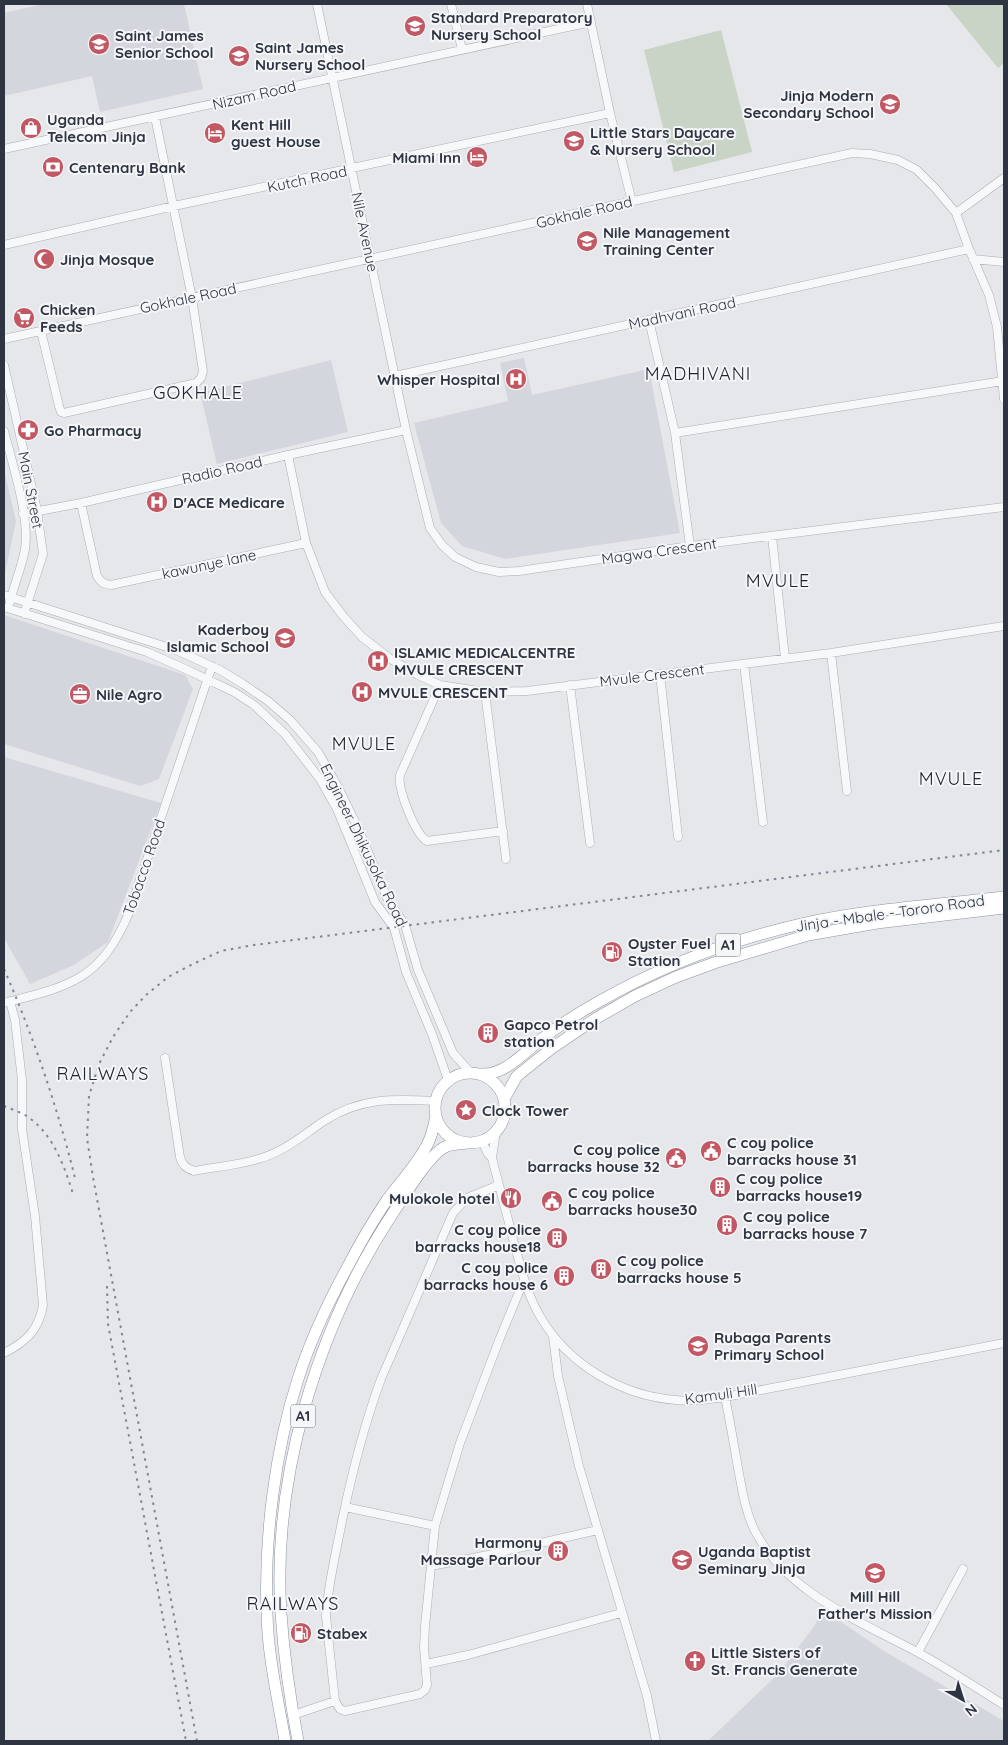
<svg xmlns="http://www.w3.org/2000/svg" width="1008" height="1745" font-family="Quicksand,sans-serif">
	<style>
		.built { fill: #d3d6dc }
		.green { fill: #c9d4c7 }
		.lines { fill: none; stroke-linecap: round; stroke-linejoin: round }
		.minor-casing { stroke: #aaaeb5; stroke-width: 9 }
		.highway-casing { stroke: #8d94a0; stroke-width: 12 }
		.minor { stroke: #f7f8f9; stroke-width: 8 }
		.highway { stroke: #fff; stroke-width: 11 }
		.rail { stroke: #7f8693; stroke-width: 2; stroke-dasharray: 2.5 5; stroke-linecap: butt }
		.labels { text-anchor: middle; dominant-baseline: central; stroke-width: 4; stroke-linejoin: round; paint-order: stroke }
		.shield { fill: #f4f6f8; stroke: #696e79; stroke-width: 1 }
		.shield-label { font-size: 14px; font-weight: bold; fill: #2e3442 }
		.poi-label { font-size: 15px; font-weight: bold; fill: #2e3442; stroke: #f4f6f8; text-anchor: start }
		.street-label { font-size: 15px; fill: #2e3442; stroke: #f4f6f8 }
		.quarter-label { font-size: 18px; letter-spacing: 1px; fill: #202533; stroke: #f4f6f8 }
	</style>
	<rect width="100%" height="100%" fill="#e5e7eb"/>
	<!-- built -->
	<path class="built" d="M43,4H184L203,89L100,112L92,76L4,96V13Z
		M524,358L532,395L649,369L680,533L505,559L462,546L441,523L414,423L508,401L500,363Z
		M331,360L348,432L217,464L200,393Z
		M4,470L16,521L4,578Z
		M4,615L185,675L193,689L159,779L140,786L4,744Z
		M4,757L161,803L108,942L74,965L30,984L4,938Z
		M822,1609L884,1651L1004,1721V1741H708L779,1673L815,1625Z"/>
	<!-- green -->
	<path class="green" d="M946,4H1004V63L998,68Z
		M721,30L752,152L674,172L644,50Z"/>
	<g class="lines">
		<!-- minor casing -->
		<g class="minor-casing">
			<path id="minor" d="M317,4L406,430L430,528L442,545L455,557L476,567L499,572L519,571L690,546L1004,507
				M451,4L462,49
				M587,4L610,113L632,202
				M4,149L591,22
				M956,213L1004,178
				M4,245L174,206L610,113
				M973,259L1004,262
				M649,320L675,433L690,546
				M41,331L59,406L61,412L64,413L196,383L201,378L203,371L192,298L155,117
				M4,339L852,153L870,154L898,160L917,170L935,188L956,213L969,249L989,295L997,327L1004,399
				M4,365L37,510L43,554L24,614
				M395,376L969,249
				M4,431C12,462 30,518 25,549C22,567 14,584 10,602
				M675,433L1003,381
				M288,455L306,543L325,592L343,616L362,637L389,658L418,675L440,685L485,692L527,691L831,653L1004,626
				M81,503L97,576C101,582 103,584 111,585L306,543
				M23,514L81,503L288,455L406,430
				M772,536L785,658
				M4,595L176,650L220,670L243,684L268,701L290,720L318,752L338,787L359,830L387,898L405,925L418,970L453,1053L470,1072
				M4,607L147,652L183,668L234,692L254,705L285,734L320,779L337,809L349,838L375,902L394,928L406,972L432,1034L448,1080
				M831,653L847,791
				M744,664L763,822
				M660,674L678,837
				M440,685L400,775C397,788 415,834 427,841L503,831
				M570,685L590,843
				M485,692L506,859
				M4,1003C69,986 100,981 129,913L212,666
				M165,1058L180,1157C182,1165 186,1168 194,1171C215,1167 238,1165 258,1159C284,1152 303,1135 324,1121C361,1097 394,1099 435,1101
				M482,1141L488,1154L492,1158L496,1131
				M492,1158C499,1186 507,1214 514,1243C521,1268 527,1295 541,1318C569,1365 622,1396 676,1400C693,1402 709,1399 725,1397L1004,1343
				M499,1185L467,1198L453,1213L381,1379C364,1425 352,1473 342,1521C336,1553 328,1584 326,1616L335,1701L340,1709L345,1711L420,1694L425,1690L427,1685L424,1647L425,1626L435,1526L460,1443L500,1338L524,1280
				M553,1336L558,1376L579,1466L647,1696L656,1741
				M4,1353C26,1342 39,1330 43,1305L35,1216L22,1129V1080L15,1020L10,1001
				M725,1397C730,1421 734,1445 738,1468C742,1489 745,1511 755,1531C786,1592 859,1621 917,1652C947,1668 975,1687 1004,1705
				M345,1507L435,1526
				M431,1566L488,1555L598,1530
				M918,1652L963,1569
				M426,1664L468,1655L621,1613
				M293,1715L335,1701"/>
		</g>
		<!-- highway casing -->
		<g class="highway-casing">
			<path id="highway" d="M435 1108a35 35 0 1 1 70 0a35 35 0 1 1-70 0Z
				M482,1074C506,1075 525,1051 543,1038C561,1024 580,1012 600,1001C663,965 731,940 801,924C868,909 937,905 1004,897
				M504,1099L517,1076L552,1048L595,1019L635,996L676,977L714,963L808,935L877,923L1004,908
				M285,1741C278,1699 268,1657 267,1614C264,1539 275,1450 298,1379C310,1341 328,1303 347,1268C359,1245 372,1222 387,1200C400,1182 417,1165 427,1145C432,1136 434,1126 436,1116
				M298,1741C290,1699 284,1656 281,1614C272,1478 317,1329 391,1216C402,1200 430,1152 447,1146C453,1144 460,1144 466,1143"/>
		</g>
		<!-- minor -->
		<use href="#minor" class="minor"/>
		<!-- highway -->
		<use href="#highway" class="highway"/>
		<!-- rail -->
		<path class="rail" d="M4,969C34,1038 58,1109 76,1182
			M4,1106C13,1110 24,1113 32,1120C54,1137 65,1168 73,1194
			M107,1286L108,1324L186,1741
			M197,1741L93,1177L87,1138L89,1096L99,1064L113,1037L130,1012L146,995L168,977L193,964L221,951L254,945L1004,850"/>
	</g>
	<!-- icons -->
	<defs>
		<g id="school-disc" transform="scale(1.125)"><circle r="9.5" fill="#c15864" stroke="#f4f6f8"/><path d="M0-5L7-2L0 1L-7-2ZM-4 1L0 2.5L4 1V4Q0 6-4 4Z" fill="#fff"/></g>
		<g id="shop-disc" transform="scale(1.125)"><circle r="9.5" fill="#c15864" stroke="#f4f6f8"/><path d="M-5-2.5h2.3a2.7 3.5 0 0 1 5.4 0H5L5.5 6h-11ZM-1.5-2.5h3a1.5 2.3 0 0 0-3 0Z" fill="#fff"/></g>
		<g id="hotel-disc" transform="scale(1.125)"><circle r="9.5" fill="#c15864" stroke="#f4f6f8"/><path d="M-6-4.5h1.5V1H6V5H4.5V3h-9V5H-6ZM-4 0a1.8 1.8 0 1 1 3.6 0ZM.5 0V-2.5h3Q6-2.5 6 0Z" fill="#fff"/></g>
		<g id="bank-disc" transform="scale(1.125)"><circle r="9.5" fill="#c15864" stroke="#f4f6f8"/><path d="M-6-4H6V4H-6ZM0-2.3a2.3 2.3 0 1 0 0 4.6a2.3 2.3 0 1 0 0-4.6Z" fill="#fff"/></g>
		<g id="university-disc" transform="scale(1.125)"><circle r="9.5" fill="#c15864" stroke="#f4f6f8"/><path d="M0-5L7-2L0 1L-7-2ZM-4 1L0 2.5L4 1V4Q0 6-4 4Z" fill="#fff"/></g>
		<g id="mosque-disc" transform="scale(1.125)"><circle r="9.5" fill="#c15864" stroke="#f4f6f8"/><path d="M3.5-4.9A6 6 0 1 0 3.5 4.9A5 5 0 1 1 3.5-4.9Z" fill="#fff"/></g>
		<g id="supermarket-disc" transform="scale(1.125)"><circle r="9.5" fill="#c15864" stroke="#f4f6f8"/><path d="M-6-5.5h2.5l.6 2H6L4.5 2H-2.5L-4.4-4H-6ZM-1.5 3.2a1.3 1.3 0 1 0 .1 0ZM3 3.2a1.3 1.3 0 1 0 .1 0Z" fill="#fff"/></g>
		<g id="hospital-disc" transform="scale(1.125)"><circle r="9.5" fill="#c15864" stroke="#f4f6f8"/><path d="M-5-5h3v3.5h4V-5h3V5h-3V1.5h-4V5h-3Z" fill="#fff"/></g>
		<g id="pharmacy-disc" transform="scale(1.125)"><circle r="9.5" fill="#c15864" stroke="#f4f6f8"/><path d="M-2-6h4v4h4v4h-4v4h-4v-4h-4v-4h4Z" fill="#fff"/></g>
		<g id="office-disc" transform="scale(1.125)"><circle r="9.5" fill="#c15864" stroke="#f4f6f8"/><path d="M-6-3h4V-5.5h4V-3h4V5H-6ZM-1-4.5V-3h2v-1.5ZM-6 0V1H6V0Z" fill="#fff"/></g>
		<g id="fuel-disc" transform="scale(1.125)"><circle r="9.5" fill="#c15864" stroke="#f4f6f8"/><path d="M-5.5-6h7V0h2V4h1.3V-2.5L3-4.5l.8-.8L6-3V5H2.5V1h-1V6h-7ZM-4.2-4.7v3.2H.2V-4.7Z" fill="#fff"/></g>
		<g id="building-disc" transform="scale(1.125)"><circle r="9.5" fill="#c15864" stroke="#f4f6f8"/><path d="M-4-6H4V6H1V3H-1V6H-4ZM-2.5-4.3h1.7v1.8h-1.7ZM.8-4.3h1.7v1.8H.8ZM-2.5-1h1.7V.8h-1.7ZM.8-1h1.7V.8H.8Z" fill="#fff"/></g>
		<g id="sight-disc" transform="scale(1.125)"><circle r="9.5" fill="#c15864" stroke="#f4f6f8"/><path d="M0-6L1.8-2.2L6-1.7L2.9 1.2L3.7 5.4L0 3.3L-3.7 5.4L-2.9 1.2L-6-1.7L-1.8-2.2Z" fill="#fff"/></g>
		<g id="civic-disc" transform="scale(1.125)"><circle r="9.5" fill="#c15864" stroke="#f4f6f8"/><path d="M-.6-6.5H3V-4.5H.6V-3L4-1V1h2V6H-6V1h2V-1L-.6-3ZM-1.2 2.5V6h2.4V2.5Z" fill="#fff"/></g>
		<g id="restaurant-disc" transform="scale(1.125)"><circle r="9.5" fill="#c15864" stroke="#f4f6f8"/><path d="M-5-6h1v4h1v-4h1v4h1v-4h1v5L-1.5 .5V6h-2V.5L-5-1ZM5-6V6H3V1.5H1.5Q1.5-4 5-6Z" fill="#fff"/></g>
		<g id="church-disc" transform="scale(1.125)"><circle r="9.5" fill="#c15864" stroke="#f4f6f8"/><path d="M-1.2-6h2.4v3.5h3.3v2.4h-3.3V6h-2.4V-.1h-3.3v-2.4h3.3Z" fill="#fff"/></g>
	</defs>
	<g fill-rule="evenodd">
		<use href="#school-disc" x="415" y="26"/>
		<use href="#school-disc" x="99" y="44"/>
		<use href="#school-disc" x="239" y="56"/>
		<use href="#school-disc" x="890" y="104"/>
		<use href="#shop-disc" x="31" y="128"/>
		<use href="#hotel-disc" x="215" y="133"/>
		<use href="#school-disc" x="574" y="141"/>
		<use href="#hotel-disc" x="477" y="157"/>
		<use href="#bank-disc" x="53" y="167"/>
		<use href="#university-disc" x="587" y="241"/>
		<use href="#mosque-disc" x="44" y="259"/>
		<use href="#supermarket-disc" x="24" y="318"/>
		<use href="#hospital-disc" x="516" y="379"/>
		<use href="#pharmacy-disc" x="28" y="430"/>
		<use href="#hospital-disc" x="157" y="502"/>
		<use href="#school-disc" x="285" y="638"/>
		<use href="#hospital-disc" x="378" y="661"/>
		<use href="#hospital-disc" x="362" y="692"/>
		<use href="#office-disc" x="80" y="694"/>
		<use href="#fuel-disc" x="612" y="952"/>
		<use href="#building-disc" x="488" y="1033"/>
		<use href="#sight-disc" x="466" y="1110"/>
		<use href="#civic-disc" x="711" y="1151"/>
		<use href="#civic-disc" x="676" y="1158"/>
		<use href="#building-disc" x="720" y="1187"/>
		<use href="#restaurant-disc" x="511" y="1198"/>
		<use href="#civic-disc" x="552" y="1201"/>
		<use href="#building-disc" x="727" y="1225"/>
		<use href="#building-disc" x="557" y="1238"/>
		<use href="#building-disc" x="601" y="1269"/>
		<use href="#building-disc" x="564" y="1276"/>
		<use href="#school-disc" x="698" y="1346"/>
		<use href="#building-disc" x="558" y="1551"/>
		<use href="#university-disc" x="682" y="1560"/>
		<use href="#school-disc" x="875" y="1573"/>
		<use href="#fuel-disc" x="301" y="1633"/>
		<use href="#church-disc" x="695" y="1661"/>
	</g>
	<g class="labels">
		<!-- shield labels -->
		<g class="shield">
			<rect x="715.5" y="933.5" width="25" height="23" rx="4"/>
			<rect x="290.5" y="1404.5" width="25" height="23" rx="4"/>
		</g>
		<g class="shield-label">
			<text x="728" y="945">A1</text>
			<text x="303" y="1416">A1</text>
		</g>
		<!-- poi labels -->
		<g class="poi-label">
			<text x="431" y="17">Standard Preparatory<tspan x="431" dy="17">Nursery School</tspan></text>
			<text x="115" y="35">Saint James<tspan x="115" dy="17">Senior School</tspan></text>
			<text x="255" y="47">Saint James<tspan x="255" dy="17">Nursery School</tspan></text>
			<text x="874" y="95" text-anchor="end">Jinja Modern<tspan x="874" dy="17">Secondary School</tspan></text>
			<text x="47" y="119">Uganda<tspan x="47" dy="17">Telecom Jinja</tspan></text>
			<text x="231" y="124">Kent Hill<tspan x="231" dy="17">guest House</tspan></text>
			<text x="590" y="132">Little Stars Daycare<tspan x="590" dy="17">&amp; Nursery School</tspan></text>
			<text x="461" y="157" text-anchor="end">Miami Inn</text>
			<text x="69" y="167">Centenary Bank</text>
			<text x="603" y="232">Nile Management<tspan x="603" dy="17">Training Center</tspan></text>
			<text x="60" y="259">Jinja Mosque</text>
			<text x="40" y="309">Chicken<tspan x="40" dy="17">Feeds</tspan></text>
			<text x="500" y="379" text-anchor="end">Whisper Hospital</text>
			<text x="44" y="430">Go Pharmacy</text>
			<text x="173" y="502">D'ACE Medicare</text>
			<text x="269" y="629" text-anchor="end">Kaderboy<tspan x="269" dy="17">Islamic School</tspan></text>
			<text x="394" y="652">ISLAMIC MEDICALCENTRE<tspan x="394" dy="17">MVULE CRESCENT</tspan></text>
			<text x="378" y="692">MVULE CRESCENT</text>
			<text x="96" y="694">Nile Agro</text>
			<text x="628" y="943">Oyster Fuel<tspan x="628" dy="17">Station</tspan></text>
			<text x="504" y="1024">Gapco Petrol<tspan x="504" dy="17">station</tspan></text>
			<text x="482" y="1110">Clock Tower</text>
			<text x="727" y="1142">C coy police<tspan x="727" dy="17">barracks house 31</tspan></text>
			<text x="660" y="1149" text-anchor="end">C coy police<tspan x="660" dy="17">barracks house 32</tspan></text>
			<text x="736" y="1178">C coy police<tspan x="736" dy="17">barracks house19</tspan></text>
			<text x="568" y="1192">C coy police<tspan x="568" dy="17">barracks house30</tspan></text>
			<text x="495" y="1198" text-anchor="end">Mulokole hotel</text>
			<text x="743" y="1216">C coy police<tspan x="743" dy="17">barracks house 7</tspan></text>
			<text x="541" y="1229" text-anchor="end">C coy police<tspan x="541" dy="17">barracks house18</tspan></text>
			<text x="617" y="1260">C coy police<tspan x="617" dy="17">barracks house 5</tspan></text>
			<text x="548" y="1267" text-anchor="end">C coy police<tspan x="548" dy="17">barracks house 6</tspan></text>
			<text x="714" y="1337">Rubaga Parents<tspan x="714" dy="17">Primary School</tspan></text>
			<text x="542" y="1542" text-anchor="end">Harmony<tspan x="542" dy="17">Massage Parlour</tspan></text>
			<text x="698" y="1551">Uganda Baptist<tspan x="698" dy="17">Seminary Jinja</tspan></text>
			<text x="875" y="1596" text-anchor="middle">Mill Hill<tspan x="875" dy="17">Father's Mission</tspan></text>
			<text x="317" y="1633">Stabex</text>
			<text x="711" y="1652">Little Sisters of<tspan x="711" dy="17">St. Francis Generate</tspan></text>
		</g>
		<!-- street labels -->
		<g class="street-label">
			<text transform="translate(254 95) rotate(-13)">Nizam Road</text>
			<text transform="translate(307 179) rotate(-12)">Kutch Road</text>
			<text transform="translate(584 212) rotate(-13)">Gokhale Road</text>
			<text transform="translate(365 232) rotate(78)">Nile Avenue</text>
			<text transform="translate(188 298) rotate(-12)">Gokhale Road</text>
			<text transform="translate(682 313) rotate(-12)">Madhvani Road</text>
			<text transform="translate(222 470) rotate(-13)">Radio Road</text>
			<text transform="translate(31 490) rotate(79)">Main Street</text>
			<text transform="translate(659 551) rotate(-8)">Magwa Crescent</text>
			<text transform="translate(209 564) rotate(-12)">kawunye lane</text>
			<text transform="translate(652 675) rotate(-7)">Mvule Crescent</text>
			<text transform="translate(364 845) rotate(64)">Engineer Dhikusoka Road</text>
			<text transform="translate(144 867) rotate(-71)">Tobacco Road</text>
			<text transform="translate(890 913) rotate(-8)">Jinja - Mbale - Tororo Road</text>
			<text transform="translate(721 1394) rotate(-8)">Kamuli Hill</text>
		</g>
		<!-- quarter labels -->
		<g class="quarter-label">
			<text x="698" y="373">MADHIVANI</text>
			<text x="198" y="392">GOKHALE</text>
			<text x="778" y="580">MVULE</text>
			<text x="364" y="743">MVULE</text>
			<text x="951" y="778">MVULE</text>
			<text x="103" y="1073">RAILWAYS</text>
			<text x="293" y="1603">RAILWAYS</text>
		</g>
	</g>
	<!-- border -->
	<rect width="1008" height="1745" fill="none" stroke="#2e3442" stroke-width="10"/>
	<!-- north arrow -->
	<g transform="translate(963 1700) rotate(141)" stroke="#f4f6f8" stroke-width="4" paint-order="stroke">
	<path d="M0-4L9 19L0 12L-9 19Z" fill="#2e3442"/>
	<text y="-8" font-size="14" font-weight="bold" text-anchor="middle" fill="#2e3442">N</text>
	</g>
</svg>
